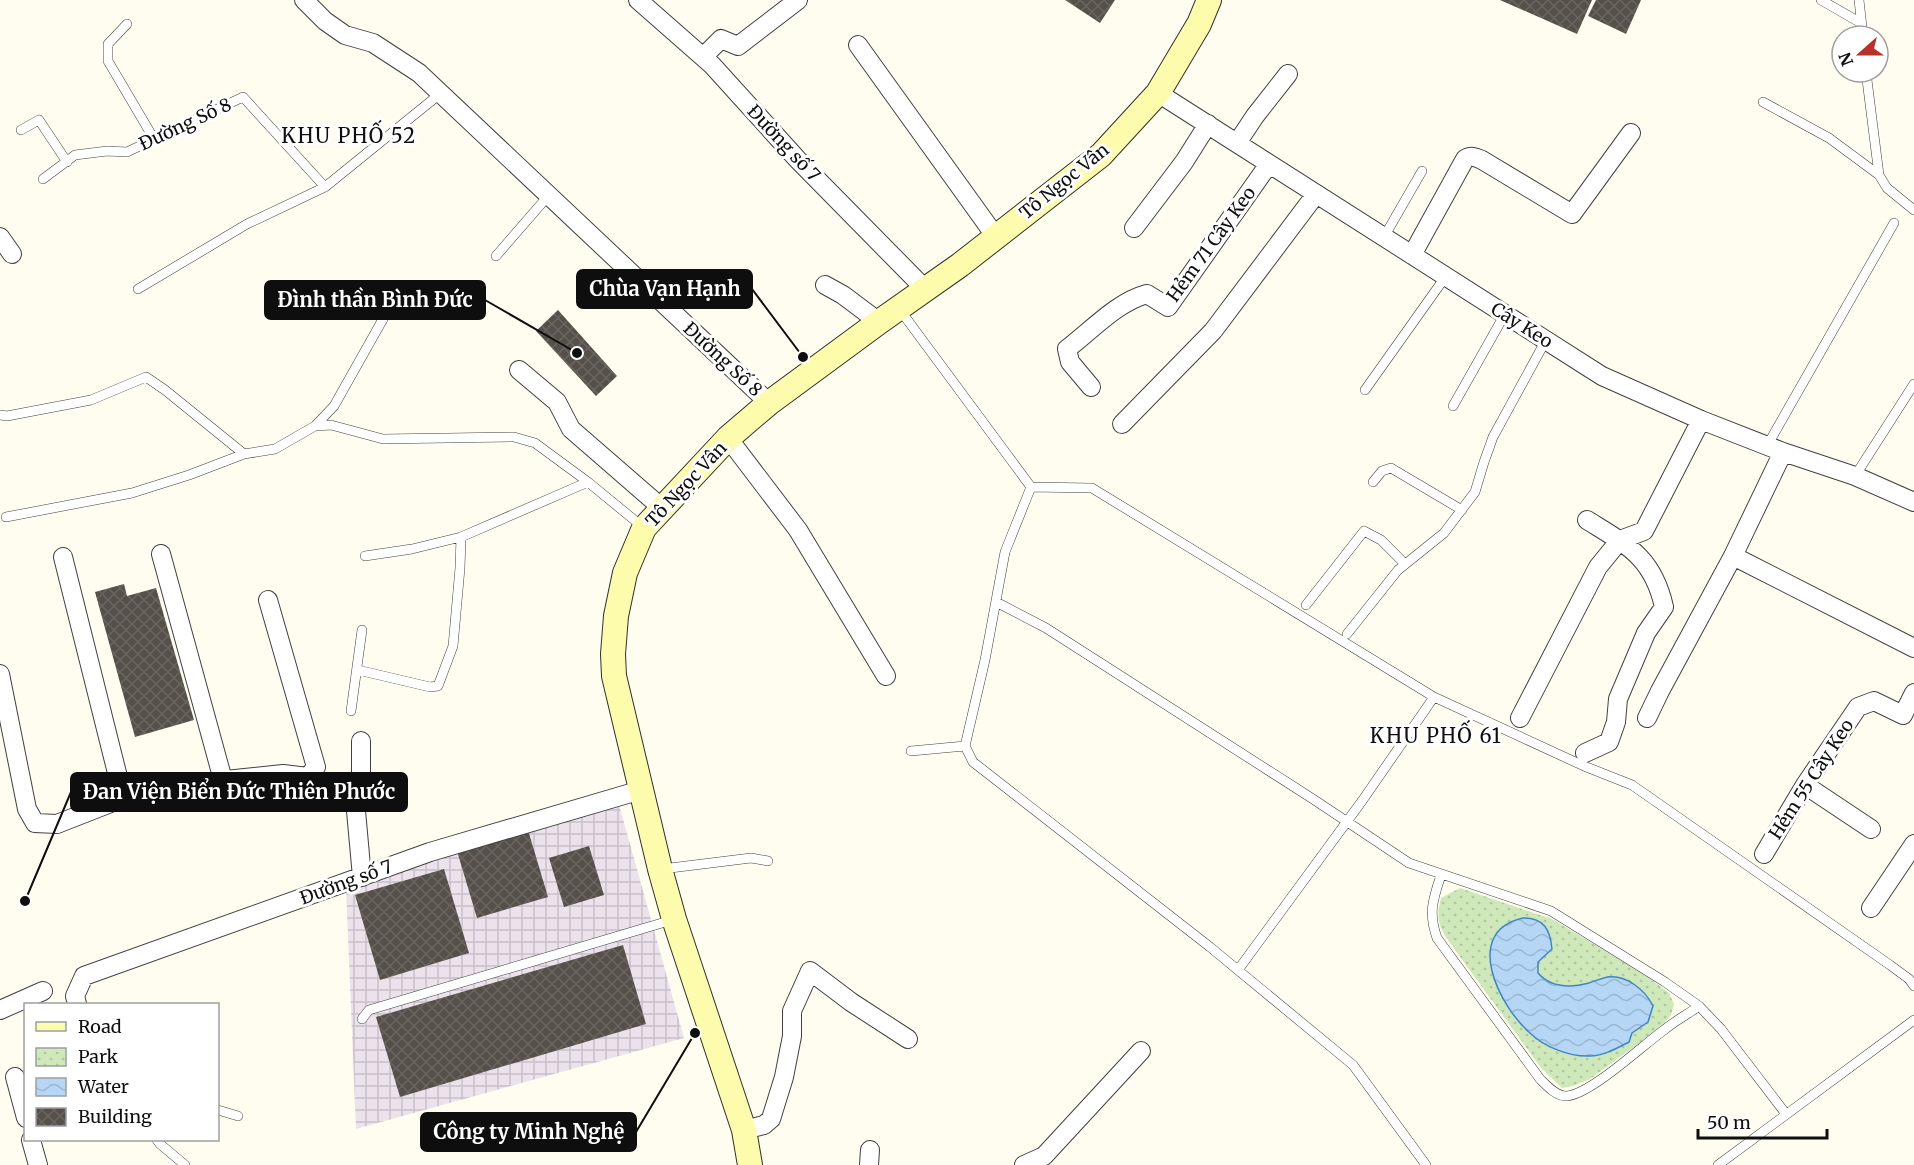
<svg xmlns="http://www.w3.org/2000/svg" width="1914" height="1165" font-family="Merriweather,serif">
	<style>
		.industrial { fill: url(#industrial-grid) }
		.park { fill: url(#park-dots) }
		.water { fill: url(#water-waves); stroke: #3e85ca; stroke-width: 1.5 }
		.building { fill: url(#building-cross-hatch) }
		.lines { fill: none; stroke-linecap: round; stroke-linejoin: round }
		.service-casing { stroke: #414141; stroke-width: 10 }
		.minor-casing { stroke: #414141; stroke-width: 20 }
		.secondary-casing { stroke: #303030; stroke-width: 26 }
		.service { stroke: #fff; stroke-width: 9 }
		.minor { stroke: #fff; stroke-width: 18 }
		.secondary { stroke: #fdfbac; stroke-width: 24 }
		.labels { text-anchor: middle; dominant-baseline: central; stroke-width: 6; stroke-linejoin: round; paint-order: stroke }
		.street-label { font-size: 18px; fill: #0e0e0e; stroke: #fff }
		.neighbourhood-label { font-size: 20px; letter-spacing: 1.5px; fill: #0e0e0e; stroke: #fff }
		.leader { fill: none; stroke: #0e0e0e; stroke-width: 2 }
		.callout-dot { fill: #0e0e0e; stroke: #fff; stroke-width: 2 }
		.callout { fill: #0e0e0e; stroke: #0e0e0e; stroke-width: 2 }
		.callout-label { font-size: 20px; text-anchor: middle; font-weight: bold; fill: #fff }
	</style>
	<defs>
		<pattern id="industrial-grid" width="8" height="8" patternUnits="userSpaceOnUse" patternTransform="scale(1.5)"><rect width="8" height="8" fill="#ece2ec"/><path d="M0 4h8M4 0v8" fill="none" stroke="#c9c1c9"/></pattern>
		<pattern id="park-dots" width="8" height="8" patternUnits="userSpaceOnUse" patternTransform="scale(1.5)"><rect width="8" height="8" fill="#cee8ba"/><path d="M2 2h.1M6 6h.1" fill="none" stroke="#b0c69f" stroke-width="1.8" stroke-linecap="round"/></pattern>
		<pattern id="water-waves" width="16" height="10" patternUnits="userSpaceOnUse" patternTransform="scale(1.5)"><rect width="16" height="10" fill="#b5d7f5"/><path d="M0 5q4-4 8 0t8 0" fill="none" stroke="#9ab7d1"/></pattern>
		<pattern id="building-cross-hatch" width="8" height="8" patternUnits="userSpaceOnUse" patternTransform="scale(1.5)"><rect width="8" height="8" fill="#56504a"/><path d="M0 0l8 8M0 8l8-8" fill="none" stroke="#696560"/></pattern>
	</defs>
	<rect width="100%" height="100%" fill="#fffdef"/>
	<!-- industrial -->
	<path class="industrial" d="M618,801L684,1038L356,1129L346,888Z"/>
	<!-- park -->
	<path class="park" d="M1460,888L1552,919L1644,974L1669,993L1674,1004L1671,1015L1660,1028L1590,1079L1573,1086L1562,1088L1541,1068L1445,936C1437,922 1437,913 1441,898Z"/>
	<!-- water -->
	<path class="water" d="M1523,918C1544,918 1550,929 1552,949L1538,962V973C1551,988 1570,988 1589,983C1595,981 1602,978 1608,977C1627,975 1645,990 1653,1006L1648,1022L1632,1033L1629,1042C1617,1048 1604,1056 1590,1056C1570,1057 1544,1047 1530,1033C1500,1007 1461,932 1523,918Z"/>
	<!-- building -->
	<path class="building" d="M1065,0H1115L1100,23Z
		M1500,0H1592L1577,34Z
		M1596,0H1641L1626,34L1588,16Z
		M558,310L617,376L596,396L536,331Z
		M124,584L127,596L156,588L194,720L135,737L95,592Z
		M528,830L548,897L477,918L457,851Z
		M589,846L604,895L564,907L549,858Z
		M444,869L469,953L380,980L355,895Z
		M623,945L646,1024L400,1097L376,1017Z"/>
	<g class="lines">
		<!-- service casing -->
		<g class="service-casing">
			<path id="service" d="M1821,0L1861,23
				M1859,0L1863,36
				M127,24L108,44V61L154,139
				M1866,72L1879,175L1887,188L1914,210
				M1763,102L1829,138L1879,175
				M21,130L39,120L67,162
				M43,179L75,155L107,151L127,152L243,97L325,187L441,93
				M1384,237L1422,171
				M496,256L549,195
				M138,289L247,224L325,187
				M900,310L1031,487L1005,552L985,660L965,746L973,762L1210,947L1353,1065L1426,1165
				M1365,390L1446,276
				M1453,406L1505,314
				M0,415L7,416L91,400L146,377L165,390L244,454L275,449L315,426L331,425L383,439L514,437L535,443L588,482L644,528
				M315,426L334,406L396,296
				M1767,446L1894,223
				M1855,476L1914,384
				M1373,482L1382,471L1391,468L1462,510
				M1031,487L1092,488L1434,697
				M6,517L132,493L189,475L244,454
				M365,556L412,549L461,537
				M996,602L1046,628L1313,799L1409,863L1551,911L1665,982L1699,1006L1721,1029L1786,1114
				M1306,605L1364,531L1381,540L1405,564
				M1347,634L1398,570L1444,533L1475,492L1484,462L1493,437L1546,340
				M358,670L430,687L438,686L453,646L460,568L461,537L588,482
				M351,711L362,630
				M911,751L965,746
				M662,869L751,858L768,861
				M1441,875C1433,899 1428,913 1437,938L1540,1079C1547,1086 1557,1097 1567,1096C1591,1094 1643,1045 1664,1030C1675,1021 1688,1014 1699,1006
				M1238,970L1362,801L1434,697L1584,766L1632,785L1890,965L1909,979L1914,986
				M362,1019L369,1010L672,920
				M218,1110L238,1116
				M157,1140L160,1144L185,1165
				M1718,1165L1914,1020"/>
		</g>
		<!-- minor casing -->
		<g class="minor-casing">
			<path id="minor" d="M304,0L325,21L345,35L373,43L419,73L769,403
				M638,0L712,65L798,160L925,289
				M858,45L996,237
				M703,57L721,39L738,46L798,0
				M1158,93L1602,376L1701,420L1783,452L1855,476L1914,502
				M1237,143L1255,116L1288,74
				M1134,228L1184,162L1208,124
				M0,237L12,254
				M1412,255L1465,159C1471,155 1475,157 1482,160L1572,214L1631,133
				M825,285L843,295L879,322
				M519,370L557,402L571,429L662,508
				M1091,387L1070,362L1067,349C1092,330 1117,302 1147,294L1168,307L1269,164
				M1122,424L1213,331L1316,194
				M728,438L798,530L886,676
				M161,554L223,780
				M1733,556L1914,648
				M63,557L123,797
				M268,600L316,767L308,777
				M0,674L27,809L35,823L57,824L108,804L138,789L283,774L308,777L335,795L355,800
				M1520,718L1598,567L1620,540L1644,531L1701,420
				M1647,718L1660,691L1733,556L1783,452
				M361,741V778L355,800L362,877
				M1585,753L1609,742L1616,722L1618,699L1646,633L1664,607C1653,557 1627,545 1587,520
				M1805,785L1871,829
				M1764,854L1805,785L1858,707L1874,701L1903,715L1914,693
				M1871,908L1914,844
				M77,1004L75,996L84,976L430,852L641,790
				M0,1010L43,991
				M15,1077L26,1118
				M744,1130L764,1125L771,1119L784,1077L792,1036V1011L810,971L851,1002L908,1039
				M31,1140L38,1165
				M869,1165L870,1150
				M1024,1165L1044,1156L1141,1051"/>
		</g>
		<!-- secondary casing -->
		<g class="secondary-casing">
			<path id="secondary" d="M750,1165L744,1130L674,919L660,869L614,676L613,654L616,616L625,573L644,528L728,438L769,403L879,322L960,265L1101,155L1158,93L1199,24L1209,0"/>
		</g>
		<!-- service -->
		<use href="#service" class="service"/>
		<!-- minor -->
		<use href="#minor" class="minor"/>
		<!-- secondary -->
		<use href="#secondary" class="secondary"/>
	</g>
	<g class="labels">
		<!-- street labels -->
		<g class="street-label">
			<text transform="translate(185 124) rotate(-25)">Đường Số 8</text>
			<text transform="translate(784 143) rotate(47)">Đường số 7</text>
			<text transform="translate(1064 181) rotate(-39)">Tô Ngọc Vân</text>
			<text transform="translate(1211 244) rotate(-54)">Hẻm 71 Cây Keo</text>
			<text transform="translate(1522 325) rotate(32)">Cây Keo</text>
			<text transform="translate(723 359) rotate(43)">Đường Số 8</text>
			<text transform="translate(686 484) rotate(-47)">Tô Ngọc Vân</text>
			<text transform="translate(1811 779) rotate(-57)">Hẻm 55 Cây Keo</text>
			<text transform="translate(346 882) rotate(-20)">Đường số 7</text>
		</g>
		<!-- neighbourhood labels -->
		<g class="neighbourhood-label">
			<text x="349" y="135">KHU PHỐ 52</text>
			<text x="1436" y="735">KHU PHỐ 61</text>
		</g>
	</g>
	<!-- callouts -->
	<path class="leader" d="M803 357L752 289M577 353L485 300M25 901L71 792M695 1033L636 1132"/>
	<g class="callout-dot">
		<circle cx="803" cy="357" r="6"/>
		<circle cx="577" cy="353" r="6"/>
		<circle cx="25" cy="901" r="6"/>
		<circle cx="695" cy="1033" r="6"/>
	</g>
	<g class="callout">
		<rect x="577" y="270" width="175" height="38" rx="6"/>
		<rect x="265" y="281" width="220" height="38" rx="6"/>
		<rect x="71" y="773" width="336" height="38" rx="6"/>
		<rect x="421" y="1113" width="215" height="38" rx="6"/>
	</g>
	<g class="callout-label">
		<text x="665" y="296">Chùa Vạn Hạnh</text>
		<text x="375" y="307">Đình thần Bình Đức</text>
		<text x="239" y="799">Đan Viện Biển Đức Thiên Phước</text>
		<text x="529" y="1139">Công ty Minh Nghệ</text>
	</g>
	<!-- legend -->
	<rect x="24" y="1003" width="195" height="138" fill="#ffffff" stroke="#9f9f9f" stroke-width="1.5"/>
	<rect x="36" y="1022" width="30" height="9" fill="#fdfbac" stroke="#9f9f9f" stroke-width="1.5"/>
	<text x="78" y="1033" font-size="18" fill="#0e0e0e">Road</text>
	<rect x="36" y="1048" width="30" height="18" fill="url(#park-dots)" stroke="#9f9f9f" stroke-width="1.5"/>
	<text x="78" y="1063" font-size="18" fill="#0e0e0e">Park</text>
	<rect x="36" y="1078" width="30" height="18" fill="url(#water-waves)" stroke="#9f9f9f" stroke-width="1.5"/>
	<text x="78" y="1093" font-size="18" fill="#0e0e0e">Water</text>
	<rect x="36" y="1108" width="30" height="18" fill="url(#building-cross-hatch)" stroke="#9f9f9f" stroke-width="1.5"/>
	<text x="78" y="1123" font-size="18" fill="#0e0e0e">Building</text>
	<!-- north arrow -->
	<g transform="translate(1860 54) rotate(249)"><circle r="28" fill="#ffffff" stroke="#9f9f9f" stroke-width="1.5"/>
	<path d="M0-4.5L10 22L0 15L-10 22Z" fill="#bb2f29"/>
	<text y="-9" font-size="16" font-weight="bold" text-anchor="middle" fill="#0e0e0e">N</text>
	</g>
	<!-- scale -->
	<path d="M1698 1129v9h129v-9" fill="none" stroke="#0e0e0e" stroke-width="3"/>
	<text x="1707" y="1129" font-size="18" fill="#0e0e0e" stroke="#ffffff" stroke-width="4.5" paint-order="stroke">50 m</text>
</svg>
